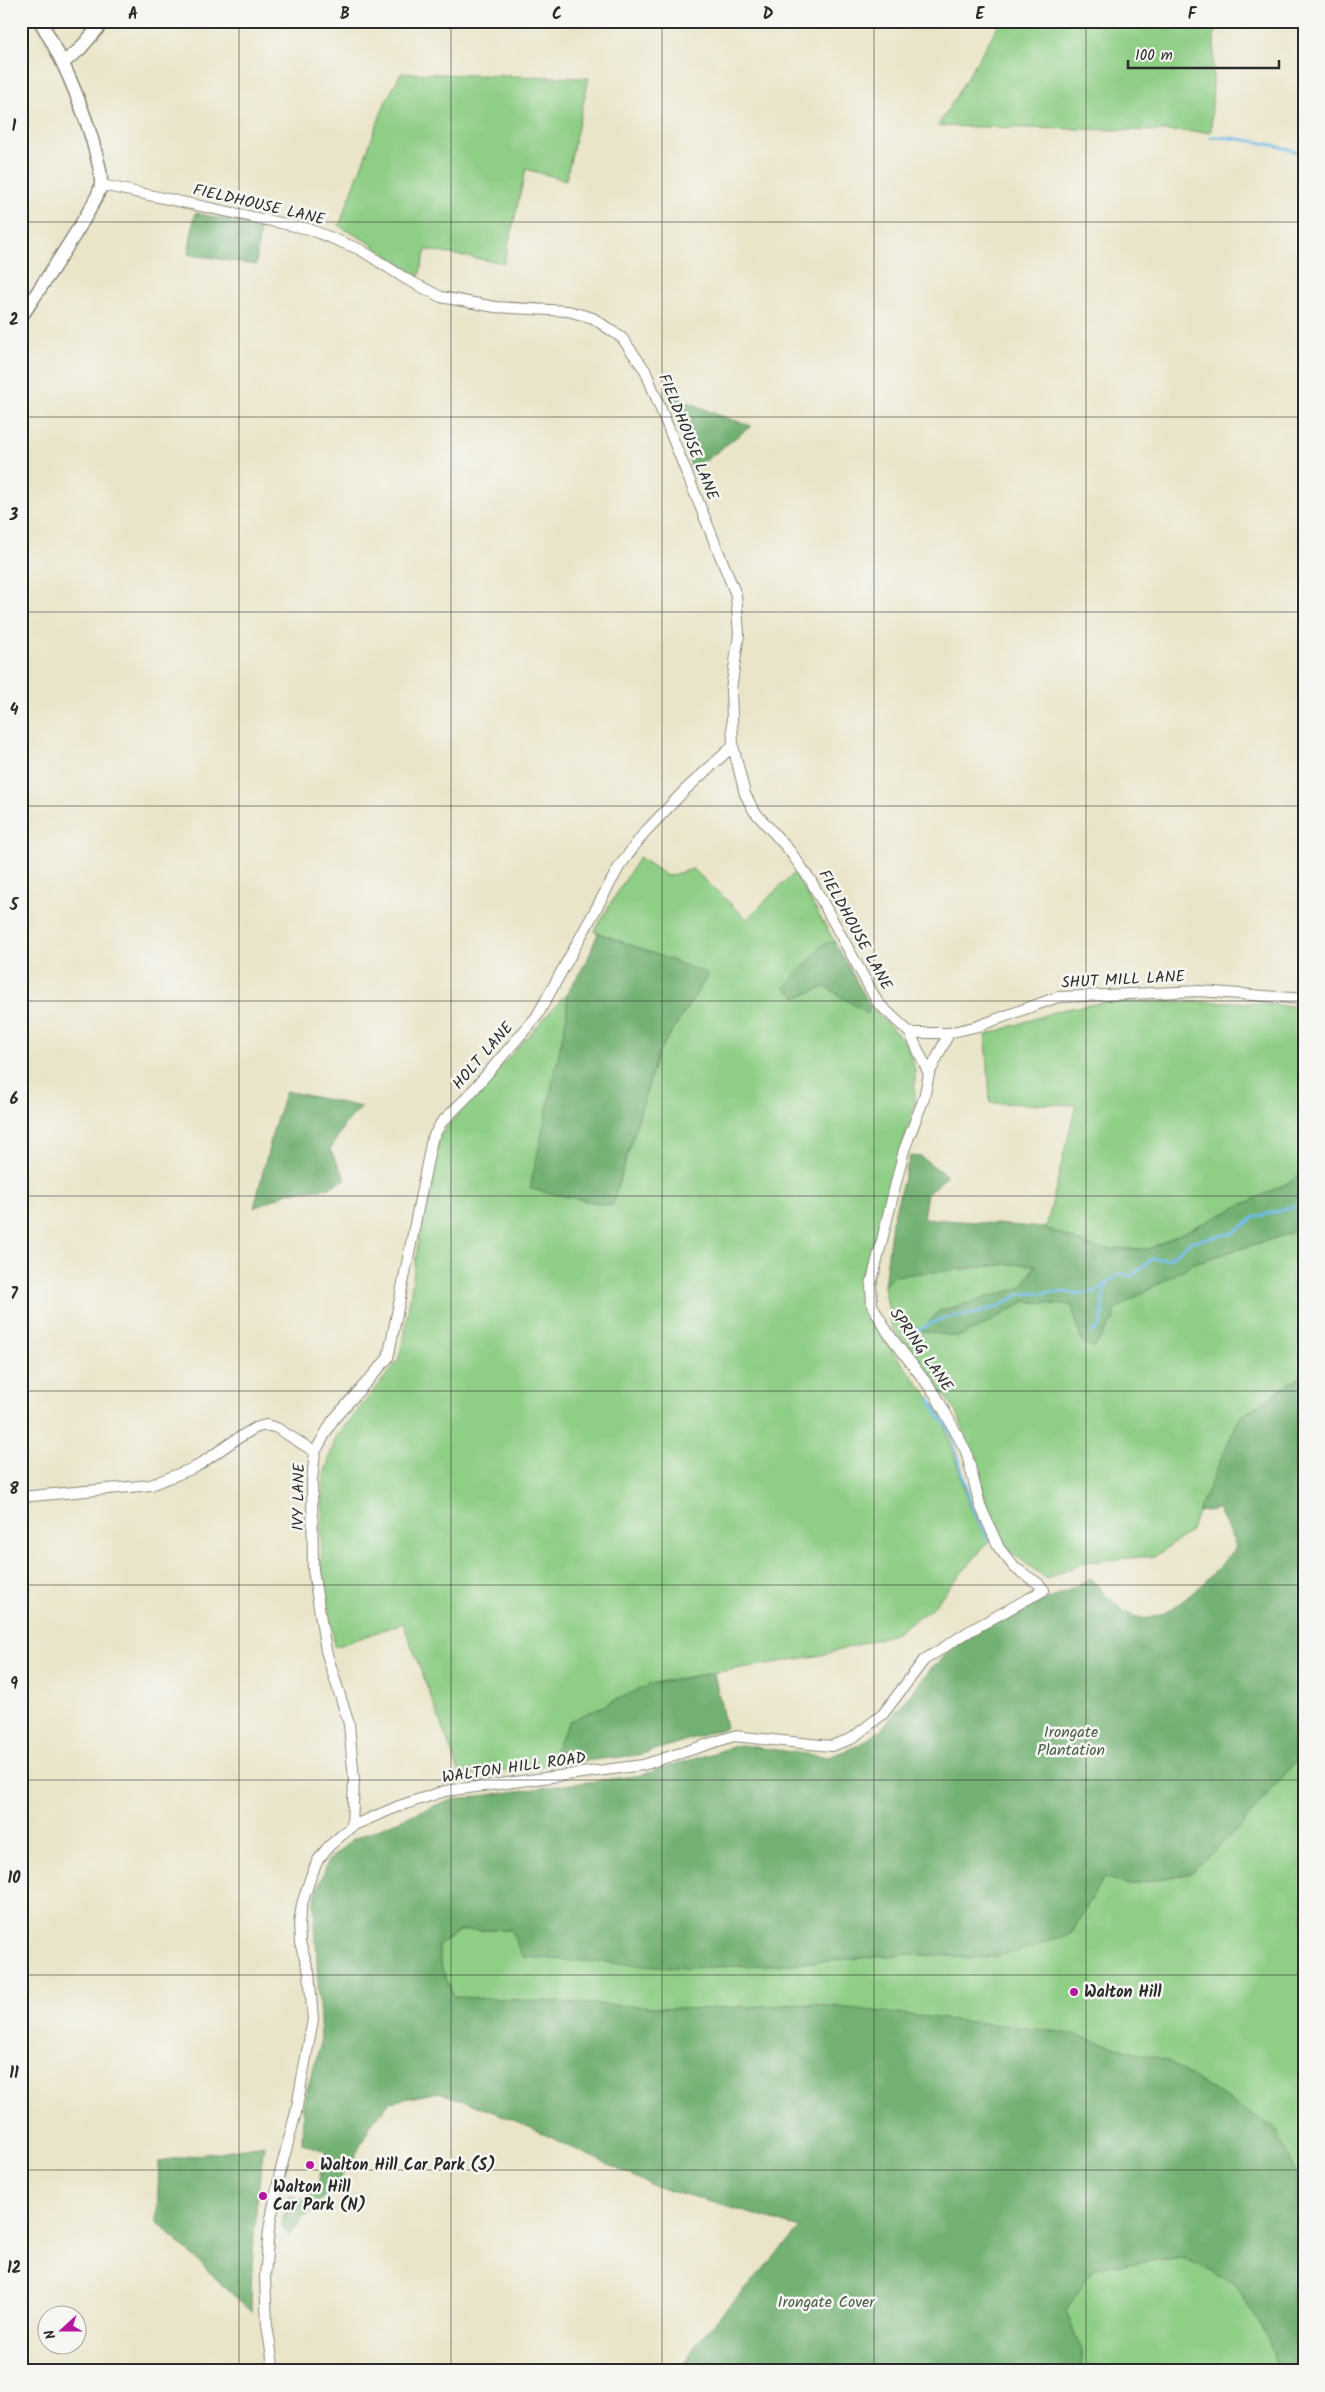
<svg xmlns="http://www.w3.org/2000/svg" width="1325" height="2392" font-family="Kalam,sans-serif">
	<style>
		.green { fill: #8ece85; stroke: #5c7c58 }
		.forest { fill: #72b172; stroke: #4e6e4e }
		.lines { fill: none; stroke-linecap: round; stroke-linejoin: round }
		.stream { stroke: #6fbae8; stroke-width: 3 }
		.minor-casing { stroke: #8a887a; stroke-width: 12 }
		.tertiary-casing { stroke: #8a887a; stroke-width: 15 }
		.minor { stroke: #fff; stroke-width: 10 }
		.tertiary { stroke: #fff; stroke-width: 12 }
		.grid { fill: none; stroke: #2b2b2b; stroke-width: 1; stroke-opacity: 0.55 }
		.poi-dot { fill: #b5179e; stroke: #f6f6f2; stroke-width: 2 }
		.labels { text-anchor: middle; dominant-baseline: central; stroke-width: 5; stroke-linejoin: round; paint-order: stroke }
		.street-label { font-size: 16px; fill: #2b2b2b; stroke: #f6f6f2 }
		.park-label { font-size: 16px; fill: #495c46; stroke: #f6f6f2 }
		.poi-label { font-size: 16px; font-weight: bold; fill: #2b2b2b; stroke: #f6f6f2; text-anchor: start }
		.neatline { fill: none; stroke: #2b2b2b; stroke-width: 2 }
		.grid-label { font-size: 16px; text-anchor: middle; font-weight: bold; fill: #2b2b2b }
	</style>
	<rect width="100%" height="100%" fill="#f6f6f2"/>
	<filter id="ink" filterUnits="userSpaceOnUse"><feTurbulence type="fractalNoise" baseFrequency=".02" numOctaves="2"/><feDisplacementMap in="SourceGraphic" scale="10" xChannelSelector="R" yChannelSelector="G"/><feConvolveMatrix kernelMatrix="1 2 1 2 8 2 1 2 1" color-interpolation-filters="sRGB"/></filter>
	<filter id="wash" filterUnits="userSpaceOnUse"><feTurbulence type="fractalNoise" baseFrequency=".0096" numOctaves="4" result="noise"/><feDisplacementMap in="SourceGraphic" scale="20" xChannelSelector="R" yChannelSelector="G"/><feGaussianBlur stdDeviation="1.12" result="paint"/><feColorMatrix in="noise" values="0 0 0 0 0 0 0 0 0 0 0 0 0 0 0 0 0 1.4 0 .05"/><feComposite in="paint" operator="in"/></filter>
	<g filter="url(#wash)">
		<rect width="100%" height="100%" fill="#eae5c9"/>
		<!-- green -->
		<path class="green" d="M1001,21H1215L1211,132L938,126Z
			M401,73L589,78L566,180L526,169L504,263L426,250L419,277L368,242L339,226L385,103Z
			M639,857L667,876L693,869L747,919L794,873L835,942L824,944L797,997L826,987L868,1013L870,1006L906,1043L915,1069V1105L861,1288L883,1339L942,1414L970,1507L989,1541L930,1610L894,1634L822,1655L657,1682L570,1721L547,1765L461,1777L403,1623L335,1647L321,1563L324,1475L336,1437L398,1361L404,1338L420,1230L440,1137L448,1125L567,993V1015L612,1206L658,1053L708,975L594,931Z
			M1105,1002H1233L1304,1007V1169L1292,1181L1149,1249H1097L1046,1228L1076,1105L990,1103L986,1035L1060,1010Z
			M1304,1229V1374L1239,1418L1190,1532L1155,1556L1086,1562L1047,1579L1008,1550L999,1536L987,1507L979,1475L957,1412L892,1328L884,1286L893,1276L1010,1264H1036L1021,1288L939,1311L922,1331L983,1326L1026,1301L1072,1306L1082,1342L1114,1310L1194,1263Z
			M1304,1751V2191L1278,2135L932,2019L811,2004L697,2009L454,1997L442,1969L438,1945L459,1931L510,1929L686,1968L790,1964L909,1954L986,1958L1071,1934L1104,1877L1129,1885L1191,1873L1244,1823Z
			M1182,2257L1234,2282L1268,2338L1278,2371H1083L1080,2347L1066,2311L1094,2268Z"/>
		<!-- forest -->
		<path class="forest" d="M195,213L260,227L256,265L188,254Z
			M674,395L713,413L751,426L692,471Z
			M598,933L709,974L658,1053L612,1206L530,1189L567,1015V993L587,961Z
			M835,942L870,1006L868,1014L826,987L797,997L784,988L824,944Z
			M286,1091L362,1107L346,1122L330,1150L346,1179L328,1188L290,1192L254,1208L274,1127Z
			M910,1156L921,1157L947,1176L927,1194L923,1218L1046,1228L1097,1249H1149L1292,1181L1304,1169V1229L1194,1263L1114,1310V1319L1094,1348L1082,1342L1072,1306L1026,1301L983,1326L958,1337L921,1331L939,1311L1021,1288L1036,1265L1010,1264L894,1276L884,1286L892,1222Z
			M1304,1375L1301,1398L1304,1399V1751L1244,1823L1191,1873L1129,1885L1104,1877L1071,1934L1020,1951L986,1958L909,1954L790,1964L686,1968L523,1957L510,1929L459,1931L438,1945L442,1969L454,1997L697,2009L811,2004L1062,2032L1166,2060L1276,2130L1304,2191V2371H1278L1268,2338L1234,2282L1182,2257L1094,2268L1066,2311L1080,2347L1083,2371H680L699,2340L800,2228L649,2184L512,2119L439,2092L390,2102L370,2125L353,2161L326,2196L300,2221L289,2236L281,2224L290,2196L305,2201L319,2180L326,2151L302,2143L303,2104L321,2042L314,1901L328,1861L353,1839L449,1800L641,1775L740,1745L829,1757L859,1745L881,1730L932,1668L968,1632L1057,1596L1090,1578C1105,1593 1119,1614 1141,1618C1170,1623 1220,1568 1236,1546L1218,1509L1198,1512L1239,1418Z
			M714,1673L726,1728L639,1755L547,1765L570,1721L651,1684Z
			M264,2145C256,2204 251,2253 251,2312L157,2222L159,2161Z"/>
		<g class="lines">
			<!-- stream -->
			<path class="stream" d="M1211,137C1243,137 1273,144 1304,154
				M904,1332L908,1329H920L943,1318L977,1313L1000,1306L1020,1294L1066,1292L1081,1294L1097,1291L1119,1274L1132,1276L1152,1259H1169L1190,1242L1233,1233L1255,1217L1291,1208L1304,1198
				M1092,1333L1102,1323L1103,1297L1107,1285
				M930,1399L935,1410L951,1432L971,1505L989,1540"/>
		</g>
	</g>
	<g filter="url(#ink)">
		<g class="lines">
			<!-- minor casing -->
			<g class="minor-casing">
				<path id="minor" d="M102,185L309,229L361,250L406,279L441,297L495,307L568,311L593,318L622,338L645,370L736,595L739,634L731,690L733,746L745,794L754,811L789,850L811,881L878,1003L910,1033H949L978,1026L1058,997L1201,991L1304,999
					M929,1074L949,1033
					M21,1497L151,1485L196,1467L235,1440L255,1428L266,1425L277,1428L315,1452
					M352,1826L354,1780L349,1724L326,1651L313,1570L312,1481L315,1452L333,1420L388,1358L432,1139L441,1123L469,1095L537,1016L619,867L644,833L685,790L733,746
					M274,2371L267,2325L265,2277L269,2229L280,2173L296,2112L313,2019L309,1972L300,1943L299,1923L302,1904L311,1876L318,1860L328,1847L352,1826L399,1806L445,1791L643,1765L734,1736L831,1746L851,1739L883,1714L924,1660L968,1632L1044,1590L1039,1584L1015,1568L999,1548L980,1505L966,1451L935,1394L888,1333L872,1305L871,1285L904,1150L924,1098L929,1074L910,1033"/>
			</g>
			<!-- tertiary casing -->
			<g class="tertiary-casing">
				<path id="tertiary" d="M64,62L79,50L104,21
					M21,317C34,297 101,199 101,184C102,169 95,152 92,139C79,97 63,59 40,21"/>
			</g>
			<!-- minor -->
			<use href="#minor" class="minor"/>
			<!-- tertiary -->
			<use href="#tertiary" class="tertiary"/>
		</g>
	</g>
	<!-- grid -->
	<path class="grid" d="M239,21V2371M451,21V2371M662,21V2371M874,21V2371M1086,21V2371M21,222H1304M21,417H1304M21,612H1304M21,806H1304M21,1001H1304M21,1196H1304M21,1391H1304M21,1585H1304M21,1780H1304M21,1975H1304M21,2170H1304"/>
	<!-- markers -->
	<g class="poi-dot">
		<circle cx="1074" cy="1992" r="5"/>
		<circle cx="310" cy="2165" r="5"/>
		<circle cx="263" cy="2196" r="5"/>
	</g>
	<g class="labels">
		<!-- street labels -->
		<g class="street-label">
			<text transform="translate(259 205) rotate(13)">FIELDHOUSE LANE</text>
			<text transform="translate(688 437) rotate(68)">FIELDHOUSE LANE</text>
			<text transform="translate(855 930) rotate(61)">FIELDHOUSE LANE</text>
			<text transform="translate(1123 980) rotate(-3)">SHUT MILL LANE</text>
			<text transform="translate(483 1056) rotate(-49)">HOLT LANE</text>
			<text transform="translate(921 1350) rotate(55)">SPRING LANE</text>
			<text transform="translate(299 1497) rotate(-89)">IVY LANE</text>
			<text transform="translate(514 1768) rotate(-8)">WALTON HILL ROAD</text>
		</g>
		<!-- park labels -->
		<g class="park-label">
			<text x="1071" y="1732">Irongate<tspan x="1071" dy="18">Plantation</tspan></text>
			<text x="826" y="2302">Irongate Cover</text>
		</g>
		<!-- poi labels -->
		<g class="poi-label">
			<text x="1084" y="1992">Walton Hill</text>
			<text x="320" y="2165">Walton Hill Car Park (S)</text>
			<text x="273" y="2187">Walton Hill<tspan x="273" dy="18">Car Park (N)</tspan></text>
		</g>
	</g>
	<!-- margin -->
	<rect width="1325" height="2392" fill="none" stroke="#f6f6f2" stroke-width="55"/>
	<!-- north arrow -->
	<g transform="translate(62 2330) rotate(249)"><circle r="24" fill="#f6f6f2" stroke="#a5a5a2"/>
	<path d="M0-4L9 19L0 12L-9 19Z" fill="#b5179e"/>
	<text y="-8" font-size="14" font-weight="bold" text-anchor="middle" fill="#2b2b2b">N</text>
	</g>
	<!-- scale -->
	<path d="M1128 60v8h151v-8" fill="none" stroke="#2b2b2b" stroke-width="2.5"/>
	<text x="1135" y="60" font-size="15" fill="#2b2b2b" stroke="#f6f6f2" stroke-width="4" paint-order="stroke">100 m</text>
	<rect x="28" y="28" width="1270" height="2336" class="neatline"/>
	<g class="grid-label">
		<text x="133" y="19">A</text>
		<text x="345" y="19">B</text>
		<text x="557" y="19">C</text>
		<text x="768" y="19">D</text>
		<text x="980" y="19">E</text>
		<text x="1192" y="19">F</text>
		<text x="14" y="131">1</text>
		<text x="14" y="325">2</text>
		<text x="14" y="520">3</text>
		<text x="14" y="715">4</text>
		<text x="14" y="910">5</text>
		<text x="14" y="1104">6</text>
		<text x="14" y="1299">7</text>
		<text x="14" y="1494">8</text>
		<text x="14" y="1689">9</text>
		<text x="14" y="1883">10</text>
		<text x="14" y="2078">11</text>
		<text x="14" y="2273">12</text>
	</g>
</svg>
